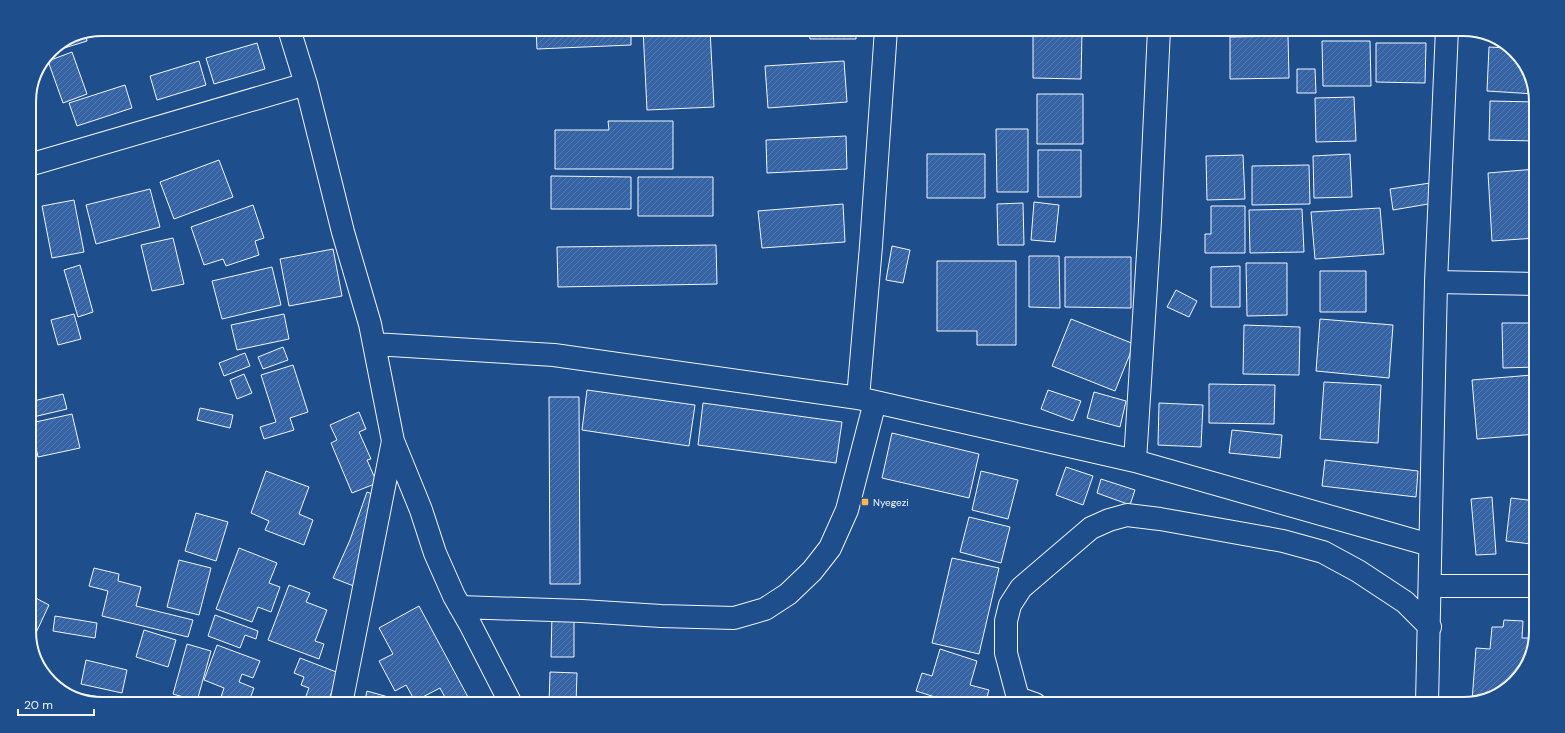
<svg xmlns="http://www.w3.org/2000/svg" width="1565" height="733" font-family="'DM Sans',sans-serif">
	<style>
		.building { fill: url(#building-hatch); stroke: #f2f6ff }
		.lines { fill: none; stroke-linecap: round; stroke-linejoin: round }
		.minor-casing { stroke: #f2f6ff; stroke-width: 24 }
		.minor { stroke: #1f4e8c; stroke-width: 22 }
		.poi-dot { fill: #ffb74d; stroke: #1f4e8c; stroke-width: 1.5 }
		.labels { text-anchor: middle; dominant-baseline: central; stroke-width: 3; stroke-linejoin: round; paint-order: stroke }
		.poi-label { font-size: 10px; fill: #f2f6ff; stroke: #1f4e8c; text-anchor: start }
		.rim { fill: none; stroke: #f2f6ff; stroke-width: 2 }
	</style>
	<defs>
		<pattern id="building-hatch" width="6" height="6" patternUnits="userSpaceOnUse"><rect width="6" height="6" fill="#3563a3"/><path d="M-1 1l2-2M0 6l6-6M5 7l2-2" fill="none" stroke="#537ab1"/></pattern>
	</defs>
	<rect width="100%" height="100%" fill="#1f4e8c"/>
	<!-- building -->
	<path class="building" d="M536,29H631V45L537,49Z
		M643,29H710L714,107L647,110Z
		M809,29H856V39H810Z
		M1102,29H1132L1103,33Z
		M1033,31L1082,32L1081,79L1033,78Z
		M85,32L87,41L58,50L57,46L74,34Z
		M1288,36L1289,78L1230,79V37Z
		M1322,41H1370L1371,86H1323Z
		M257,43L265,69L214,84L206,58Z
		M1376,43H1426L1425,83L1376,82Z
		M1489,47L1507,48L1524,61L1535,94L1487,91Z
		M72,52L87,94L63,103L48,61Z
		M199,61L206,85L157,100L150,76Z
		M844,61L847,102L768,108L765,66Z
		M1297,69H1315L1316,93H1297Z
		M125,85L132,108L77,126L69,103Z
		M1037,94H1083V144H1037Z
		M1354,97L1356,141L1316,142L1315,98Z
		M1490,101L1536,102V141L1489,140Z
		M29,113L34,130L29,131Z
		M608,121H673V169H555V130H609Z
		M996,129H1028V192H997Z
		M846,136L847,169L767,173L766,140Z
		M1038,150H1081V197H1038Z
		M927,154H985V198H927Z
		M1350,154L1352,197L1314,198L1313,156Z
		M1243,155L1245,199L1207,200L1206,156Z
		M219,160L233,197L174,219L160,182Z
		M1309,165L1310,204L1252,205V166Z
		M1536,169V238L1492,241L1488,173Z
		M551,176L631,177V209H551Z
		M638,177H713V216H638Z
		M1430,183L1434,203L1393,210L1390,189Z
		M150,189L160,227L96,244L86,205Z
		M74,200L84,252L52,258L42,206Z
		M1034,202L1059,205L1055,242L1031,240Z
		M1023,203L1024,245H998L997,204Z
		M843,204L845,242L762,248L758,211Z
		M253,205L264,238L255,241L259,255L226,266L223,259L204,265L191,227Z
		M1211,206H1245V253H1205V234H1211Z
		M1380,208L1384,254L1315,259L1311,212Z
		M1302,209L1304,252L1250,253L1249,210Z
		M173,238L184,284L152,291L141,245Z
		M716,245L717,284L558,287L557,247Z
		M892,246L910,250L903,283L886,280Z
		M333,249L342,296L289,306L280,259Z
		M1029,256H1059L1060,308L1029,307Z
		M1065,257H1131V308L1065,307Z
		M937,261H1016V345H977V331H937Z
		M1246,263H1287V315L1247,316Z
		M80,265L93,312L78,317L64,270Z
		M1240,266V307H1211V267Z
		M272,267L281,305L222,319L212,281Z
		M1320,271H1366V312H1320Z
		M1176,290L1197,301L1189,317L1167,307Z
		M74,314L81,339L58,345L51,320Z
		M284,314L289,339L237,350L231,325Z
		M1071,319L1134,344L1115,391L1052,366Z
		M1320,319L1393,325L1389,378L1316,371Z
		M1502,323H1536V367L1503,368Z
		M1244,325L1300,327L1299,375L1243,374Z
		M283,347L288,360L263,369L258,357Z
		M245,353L250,366L224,376L219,363Z
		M293,365L308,412L290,418L294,430L264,439L260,427L276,422L261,375Z
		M244,374L252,393L237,399L230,380Z
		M1532,375L1536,434L1477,439L1472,380Z
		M1324,382L1381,385L1378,443L1320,439Z
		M1209,384L1275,385L1274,424L1209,423Z
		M587,390L695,405L689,446L582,430Z
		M1048,390L1081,401L1073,421L1041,409Z
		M1094,392L1126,401L1120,427L1087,418Z
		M63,394L67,409L29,418V402Z
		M549,397H579L580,584H550Z
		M703,403L842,422L836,463L698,445Z
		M1159,403L1203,405L1201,447L1158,445Z
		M200,408L233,415L230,428L197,420Z
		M359,412L366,429L359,432L371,459L367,460L377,483L352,493L331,443L337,440L330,425Z
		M72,414L80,448L38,457L31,423Z
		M1232,430L1282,435L1280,458L1229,453Z
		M892,433L979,454L969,498L882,478Z
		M1533,443H1536V471H1535Z
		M1325,460L1418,471L1416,497L1322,486Z
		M1066,467L1093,476L1083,505L1056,495Z
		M266,471L309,487L299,514L313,520L304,545L265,530L269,521L251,513Z
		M981,471L1018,480L1008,519L972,510Z
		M1101,479L1135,490L1130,505L1097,493Z
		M367,492L383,498L356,570L369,575L364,590L333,578L350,540Z
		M1492,497L1496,554L1476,555L1471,499Z
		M1511,498L1536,501L1531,544L1506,541Z
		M196,513L228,522L216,561L185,551Z
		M969,517L1010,527L1001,563L960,552Z
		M239,548L277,563L269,583L280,587L271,612L258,607L252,622L216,609Z
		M952,558L999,568L979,654L932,643Z
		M179,560L211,568L199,615L167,607Z
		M94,568L119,574L118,581L141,587L136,606L193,620L188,637L102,616L108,591L89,586Z
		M289,585L310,593L306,602L327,610L315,641L324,644L319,659L268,640Z
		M30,595L49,605L35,635L29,632Z
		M419,606L468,697L455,704L453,700L448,703L440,688L415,701L406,685L395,691L379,661L393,654L379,628Z
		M552,614L574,615V657H551Z
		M215,615L258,631L256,639L245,635L240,648L208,636Z
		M55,616L97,623L95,638L53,631Z
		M1504,620L1523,621L1522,638H1529L1527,663L1503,692L1472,701L1476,648L1490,649L1492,627H1503Z
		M144,630L176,640L168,667L136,657Z
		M187,644L211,651L197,701L173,694Z
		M217,645L260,661L253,678L242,674L239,682L254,688L248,704H231L220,700L224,688L204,680Z
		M940,649L977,661L970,685L989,690L987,697L997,700L996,704H985L969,699L968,704H957L916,691L922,673L932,676Z
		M300,658L339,673L327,704H303L309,688L301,685L304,677L294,673Z
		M86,660L127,670L122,693L81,684Z
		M550,672L577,673L576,704H549Z
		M64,691L124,701V704H102L74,698Z
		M367,691L413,704H364Z
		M160,699L175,704H158Z
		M426,699L443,704H425Z"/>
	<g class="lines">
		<!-- minor casing -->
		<g class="minor-casing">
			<path id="minor" d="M289,29L306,84L343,232L370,324L393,441L341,704
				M29,165L306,84
				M1436,282L1536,284
				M374,344L554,355L858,398L1135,461L1430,545
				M858,398L871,246L886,29
				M393,441L421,510L435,553L454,596L470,624L511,704
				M1135,461L1150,221L1159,29
				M1430,586H1536
				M460,607L582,611L661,616L734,618L765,609L788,594L812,571L830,548L847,510L875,402
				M1018,698L1035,704
				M1017,704L1018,698L1006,653V621L1010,605L1021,588L1091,528L1109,520L1127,515L1160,519L1283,541L1323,552L1358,571L1405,602L1430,627
				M1427,704L1436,282L1447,29"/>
		</g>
		<!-- minor -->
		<use href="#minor" class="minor"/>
	</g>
	<!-- markers -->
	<rect class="poi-dot" x="861" y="498" width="8" height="8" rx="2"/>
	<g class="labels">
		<!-- poi labels -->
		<g class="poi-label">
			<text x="873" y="502">Nyegezi</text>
		</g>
	</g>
	<!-- crop -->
	<path d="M0 0H1565V733H0ZM102 36H1463A66 66 0 0 1 1529 102V631A66 66 0 0 1 1463 697H102A66 66 0 0 1 36 631V102A66 66 0 0 1 102 36Z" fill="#1f4e8c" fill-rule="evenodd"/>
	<path class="rim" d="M102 36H1463A66 66 0 0 1 1529 102V631A66 66 0 0 1 1463 697H102A66 66 0 0 1 36 631V102A66 66 0 0 1 102 36Z"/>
	<!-- scale -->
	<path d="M18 709v6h76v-6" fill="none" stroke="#f2f6ff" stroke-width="2"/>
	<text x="24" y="709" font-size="12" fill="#f2f6ff" stroke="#1f4e8c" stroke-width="3" paint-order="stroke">20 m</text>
</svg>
